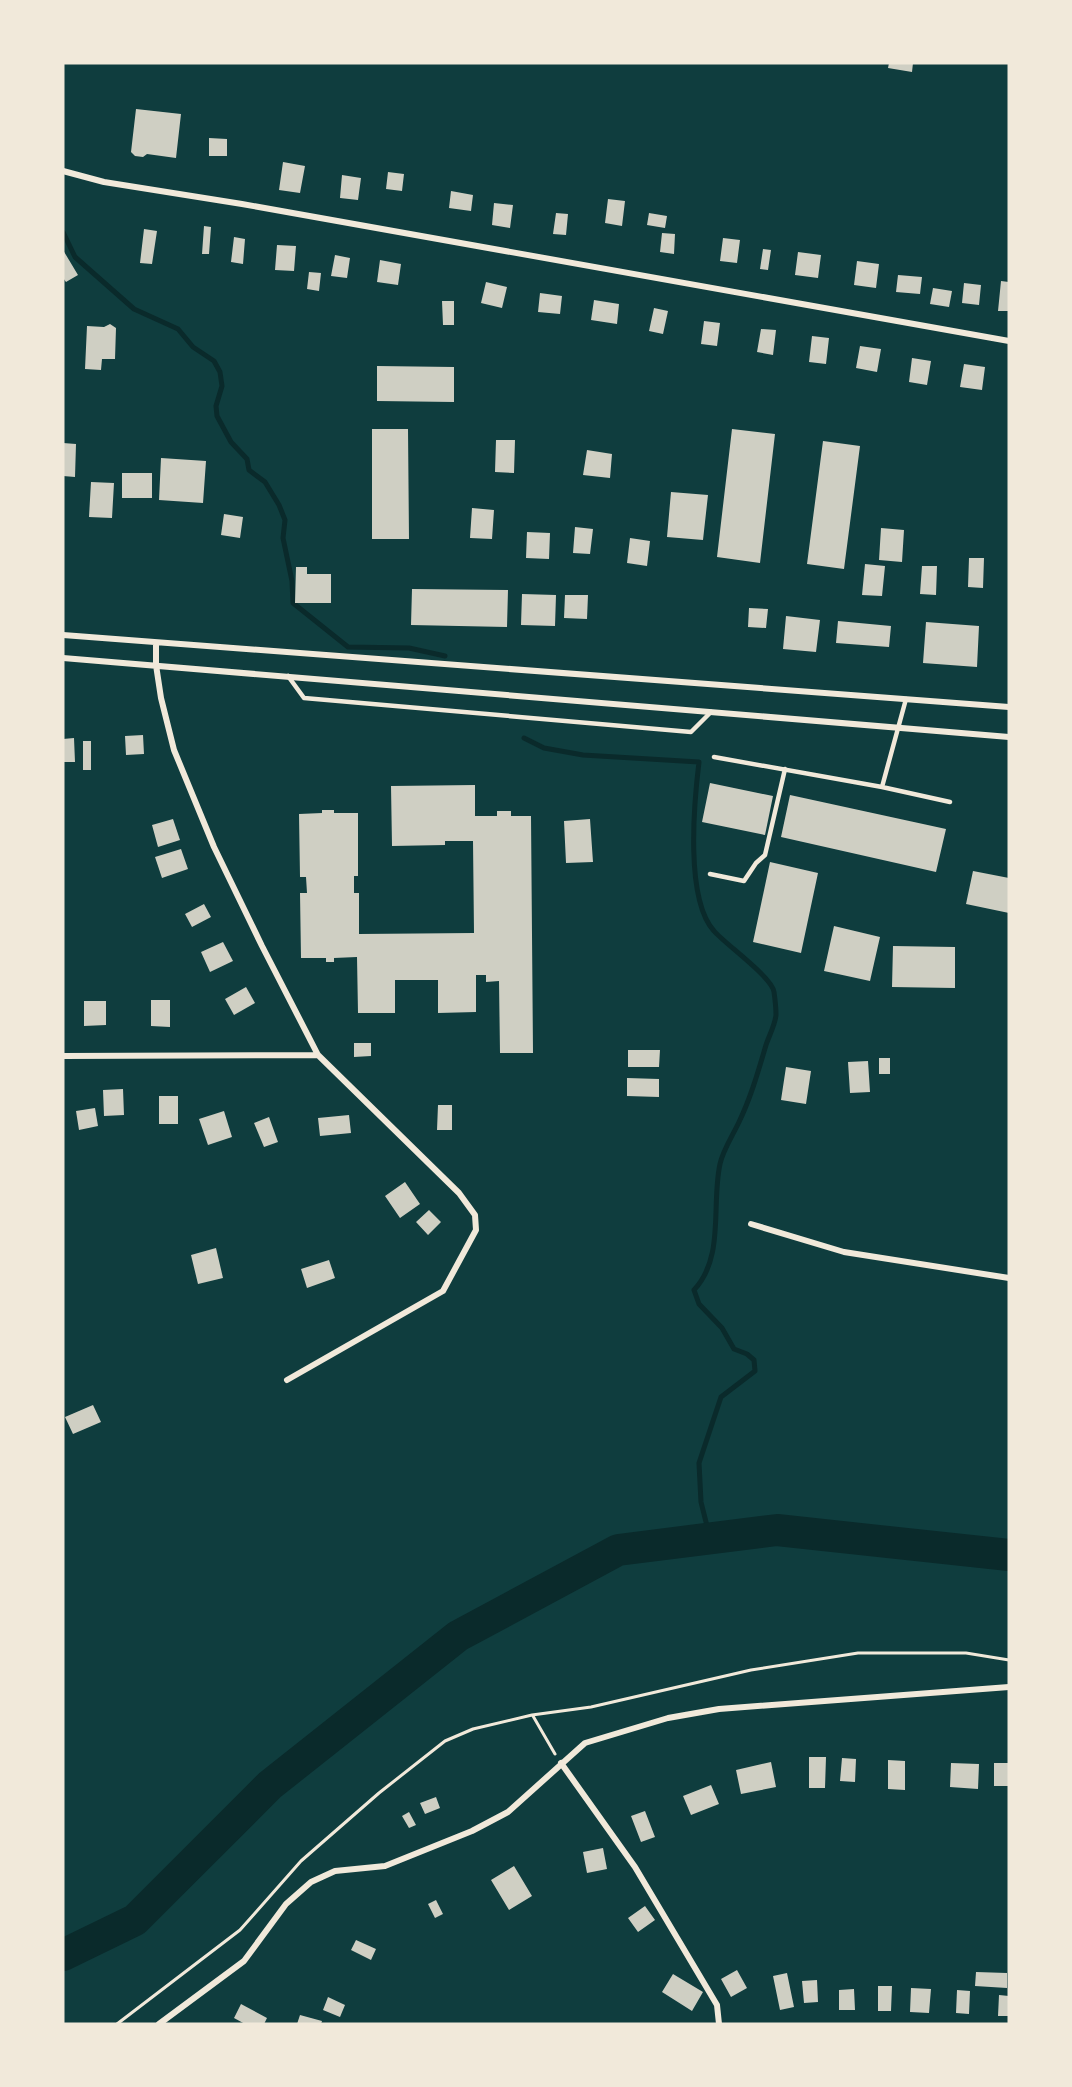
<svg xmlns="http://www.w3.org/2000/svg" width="1072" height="2087" font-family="Spectral,serif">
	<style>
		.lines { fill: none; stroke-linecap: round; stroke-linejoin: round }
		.stream { stroke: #0a2a2b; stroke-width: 5 }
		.river { stroke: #0a2a2b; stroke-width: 32 }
		.building { fill: #cfcfc3 }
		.path { stroke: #f1e9da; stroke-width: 3 }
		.service { stroke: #f1e9da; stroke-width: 4.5 }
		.minor { stroke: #f1e9da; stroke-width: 6 }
	</style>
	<rect width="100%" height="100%" fill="#0f3d3e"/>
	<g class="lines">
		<!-- stream -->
		<path class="stream" d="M63,232L75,257L134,309L178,329L193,347L214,361L220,372L222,386L216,406L217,416L231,442L247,459L249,470L265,482L279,505L285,520L283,538L292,581L293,603L348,647L409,648L445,656
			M524,738L544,748L583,755L699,762C694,803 685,899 714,931C725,944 772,977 774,992C775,999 776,1008 776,1015C775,1025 769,1036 766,1045C758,1072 751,1097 739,1122C733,1135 723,1150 720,1164C711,1205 725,1257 694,1290L699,1304L722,1328L734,1349L747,1354L754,1360L755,1371L721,1397L699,1463L701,1502L710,1538"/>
		<!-- river -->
		<path class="river" d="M63,1955L135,1920L270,1785L458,1636L618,1550L777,1530L1009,1555"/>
	</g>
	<!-- building -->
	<path class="building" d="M889,63H913L912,72L888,68Z
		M136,109L181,114L176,158L147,154L143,157L135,156L131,152Z
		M209,138L227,139V156H209Z
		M283,162L305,166L300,193L279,190Z
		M388,172L404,174L402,191L386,189Z
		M342,175L361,178L358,200L340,198Z
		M451,191L473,195L471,211L449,208Z
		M608,199L625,201L622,226L605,223Z
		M494,203L513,205L510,228L492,225Z
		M556,213L568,214L566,235L553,234Z
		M649,213L667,216L665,228L647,225Z
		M204,226L211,227L209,254H202Z
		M144,229L157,231L152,264L140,263Z
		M662,233L675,234L674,254L660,252Z
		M234,237L245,239L243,264L231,262Z
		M723,238L740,240L737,263L720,261Z
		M277,245L296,246L294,271L275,270Z
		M763,249L771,250L768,270L760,269Z
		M63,250L78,275L66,282L63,278Z
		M798,252L821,255L818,278L795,275Z
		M335,255L350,258L347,278L331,276Z
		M380,260L401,264L398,285L377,282Z
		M857,261L879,264L876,288L854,285Z
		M309,272L321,273L319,291L307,289Z
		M898,275L922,277L920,294L896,292Z
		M1001,281L1009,282V311H998Z
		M486,282L507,287L502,308L481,303Z
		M964,283L981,285L979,305L962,303Z
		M933,288L952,291L949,307L930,304Z
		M540,293L562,296L560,314L538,312Z
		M594,300L619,304L617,324L591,320Z
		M442,301H454V325H443Z
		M654,308L668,311L663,334L649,331Z
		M704,321L720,323L717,346L701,344Z
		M110,324L116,328L115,359H102L101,370L85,369L87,326L104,327Z
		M761,329L776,330L773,355L757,352Z
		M812,336L829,338L826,364L809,362Z
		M860,346L881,349L877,372L856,368Z
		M912,358L931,361L927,385L909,382Z
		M964,364L985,367L982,390L960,387Z
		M377,366L454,367V402L377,401Z
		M372,429H408L409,539H372Z
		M732,429L775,434L760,563L717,557Z
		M496,440H515L514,473L495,472Z
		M823,441L860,446L844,569L807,564Z
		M63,443L76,444L75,477L63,476Z
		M587,450L612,454L610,478L583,475Z
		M161,458L206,461L203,503L159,500Z
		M122,473H152V498H122Z
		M91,482L114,483L112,518L89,517Z
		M671,492L708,495L703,540L667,537Z
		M472,508L494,510L492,539L470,538Z
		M224,514L243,517L240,538L221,535Z
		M575,527L593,529L590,554L573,553Z
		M881,528L904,530L902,562L879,560Z
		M527,532L550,533L549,559L526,558Z
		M630,538L650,541L647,566L627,563Z
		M969,558H984L983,588L968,587Z
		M865,564L885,566L882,596L862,595Z
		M922,566H937L936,595L920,594Z
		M296,567H307V574H331V603H295Z
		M412,589L508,590L507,627L411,625Z
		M522,594L556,595L555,626L521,625Z
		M565,595H588L587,619L564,618Z
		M749,608L768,609L766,628L748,627Z
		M786,616L820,620L816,652L783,649Z
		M838,621L891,626L889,647L836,643Z
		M926,622L979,626L977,667L923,663Z
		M143,735L144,754L126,755L125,736Z
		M74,738L75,762H63V739Z
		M83,741H91V770H83Z
		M710,783L773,796L765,835L702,822Z
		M475,785V816H497V811H511V816H531L533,1053H500L499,981L486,982V975H476V1012L438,1013V980H395V1013H358L357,957L334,958V962H326V958H301L300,893H307L306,877H300L299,814L322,813V810H334V813H358V876H354V893H359V934L474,933L473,841H445V845L392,846L391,786Z
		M790,795L946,829L936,872L781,837Z
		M173,819L180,840L158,847L152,825Z
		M590,819L593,862L566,863L564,821Z
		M181,849L188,869L162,878L155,857Z
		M770,862L818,873L801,953L753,942Z
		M973,871L1009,878V913L966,904Z
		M204,904L211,917L192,927L185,914Z
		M834,926L880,937L870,981L824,971Z
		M223,942L233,961L210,972L201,952Z
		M893,946L955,947V988L892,987Z
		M246,987L255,1003L234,1015L225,999Z
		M151,1000H170V1027L151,1026Z
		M84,1001H106V1025L84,1026Z
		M354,1043H371V1056L354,1057Z
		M628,1050H660L659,1067H628Z
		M879,1058H890V1074H879Z
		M868,1061L870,1092L850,1093L848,1062Z
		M786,1067L811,1071L806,1104L781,1100Z
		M627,1078L659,1079V1097L627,1096Z
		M123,1089L124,1115L104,1116L103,1090Z
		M159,1096H178V1124H159Z
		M438,1105H452V1130H437Z
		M95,1108L98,1126L79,1130L76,1111Z
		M224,1111L232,1137L208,1145L199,1119Z
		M349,1115L351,1133L320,1136L318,1118Z
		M269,1117L278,1142L264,1147L254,1123Z
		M405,1182L420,1204L400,1218L385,1196Z
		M429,1210L441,1222L428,1235L416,1222Z
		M216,1248L223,1278L198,1284L191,1255Z
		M329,1260L335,1278L307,1288L301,1269Z
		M93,1405L101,1422L73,1434L65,1417Z
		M809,1757H826L825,1788H809Z
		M842,1758L856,1759L855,1782L840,1781Z
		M888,1760L905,1761V1790L888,1789Z
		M771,1762L776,1787L741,1794L736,1770Z
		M951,1763L979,1764L978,1789L950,1787Z
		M994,1763H1009V1786H994Z
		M711,1785L719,1804L691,1815L683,1796Z
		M436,1797L440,1808L425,1814L420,1803Z
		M645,1811L655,1837L641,1842L631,1816Z
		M409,1812L416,1825L409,1828L402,1816Z
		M603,1848L607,1869L587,1873L583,1852Z
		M514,1866L532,1896L509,1910L491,1880Z
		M436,1900L443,1914L435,1918L428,1904Z
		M645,1906L655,1920L638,1932L628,1918Z
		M356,1940L376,1949L371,1960L351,1950Z
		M737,1970L747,1988L731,1997L721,1979Z
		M976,1972L1007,1973V1988L975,1986Z
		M787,1973L794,2007L780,2010L773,1976Z
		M673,1974L703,1992L692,2011L662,1992Z
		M817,1980L818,2002L804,2003L802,1981Z
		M878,1986H892L891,2011H878Z
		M911,1988L931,1989L929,2013L910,2012Z
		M854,1989L855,2010H839V1990Z
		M957,1990L970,1991L969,2014L956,2013Z
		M999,1995L1009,1996V2016H998Z
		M328,1997L345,2005L340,2017L323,2010Z
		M241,2004L267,2018L264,2024H245L234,2018Z
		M300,2015L322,2021L321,2024H297Z"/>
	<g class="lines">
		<!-- path -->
		<path class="path" d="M533,1716L555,1754
			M117,2024L240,1930L301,1861L379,1793L445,1741L473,1729L532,1715L591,1707L751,1670L858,1653H966L1009,1660"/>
		<!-- service -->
		<path class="service" d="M288,676L304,698L691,732L711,712
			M906,699L882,787L950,802
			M714,757L882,787
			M710,874L744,881L756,863L765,855L785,769"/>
		<!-- minor -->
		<path class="minor" d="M63,171L104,182L242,204L1009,341
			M63,635L1009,707
			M156,643V665L161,698L174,750L214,847L262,946L318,1055L459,1193L475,1215L476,1230L443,1291L287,1380
			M63,658L1009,737
			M63,1056L318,1055
			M751,1224L844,1252L1009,1278
			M561,1763L635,1867L717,2005L719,2024
			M159,2024L244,1961L286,1904L311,1882L335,1871L385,1866L472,1831L508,1812L585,1743L668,1718L719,1709L1009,1687"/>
	</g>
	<!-- border -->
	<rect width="1072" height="2087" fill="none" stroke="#f1e9da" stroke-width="129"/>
</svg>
